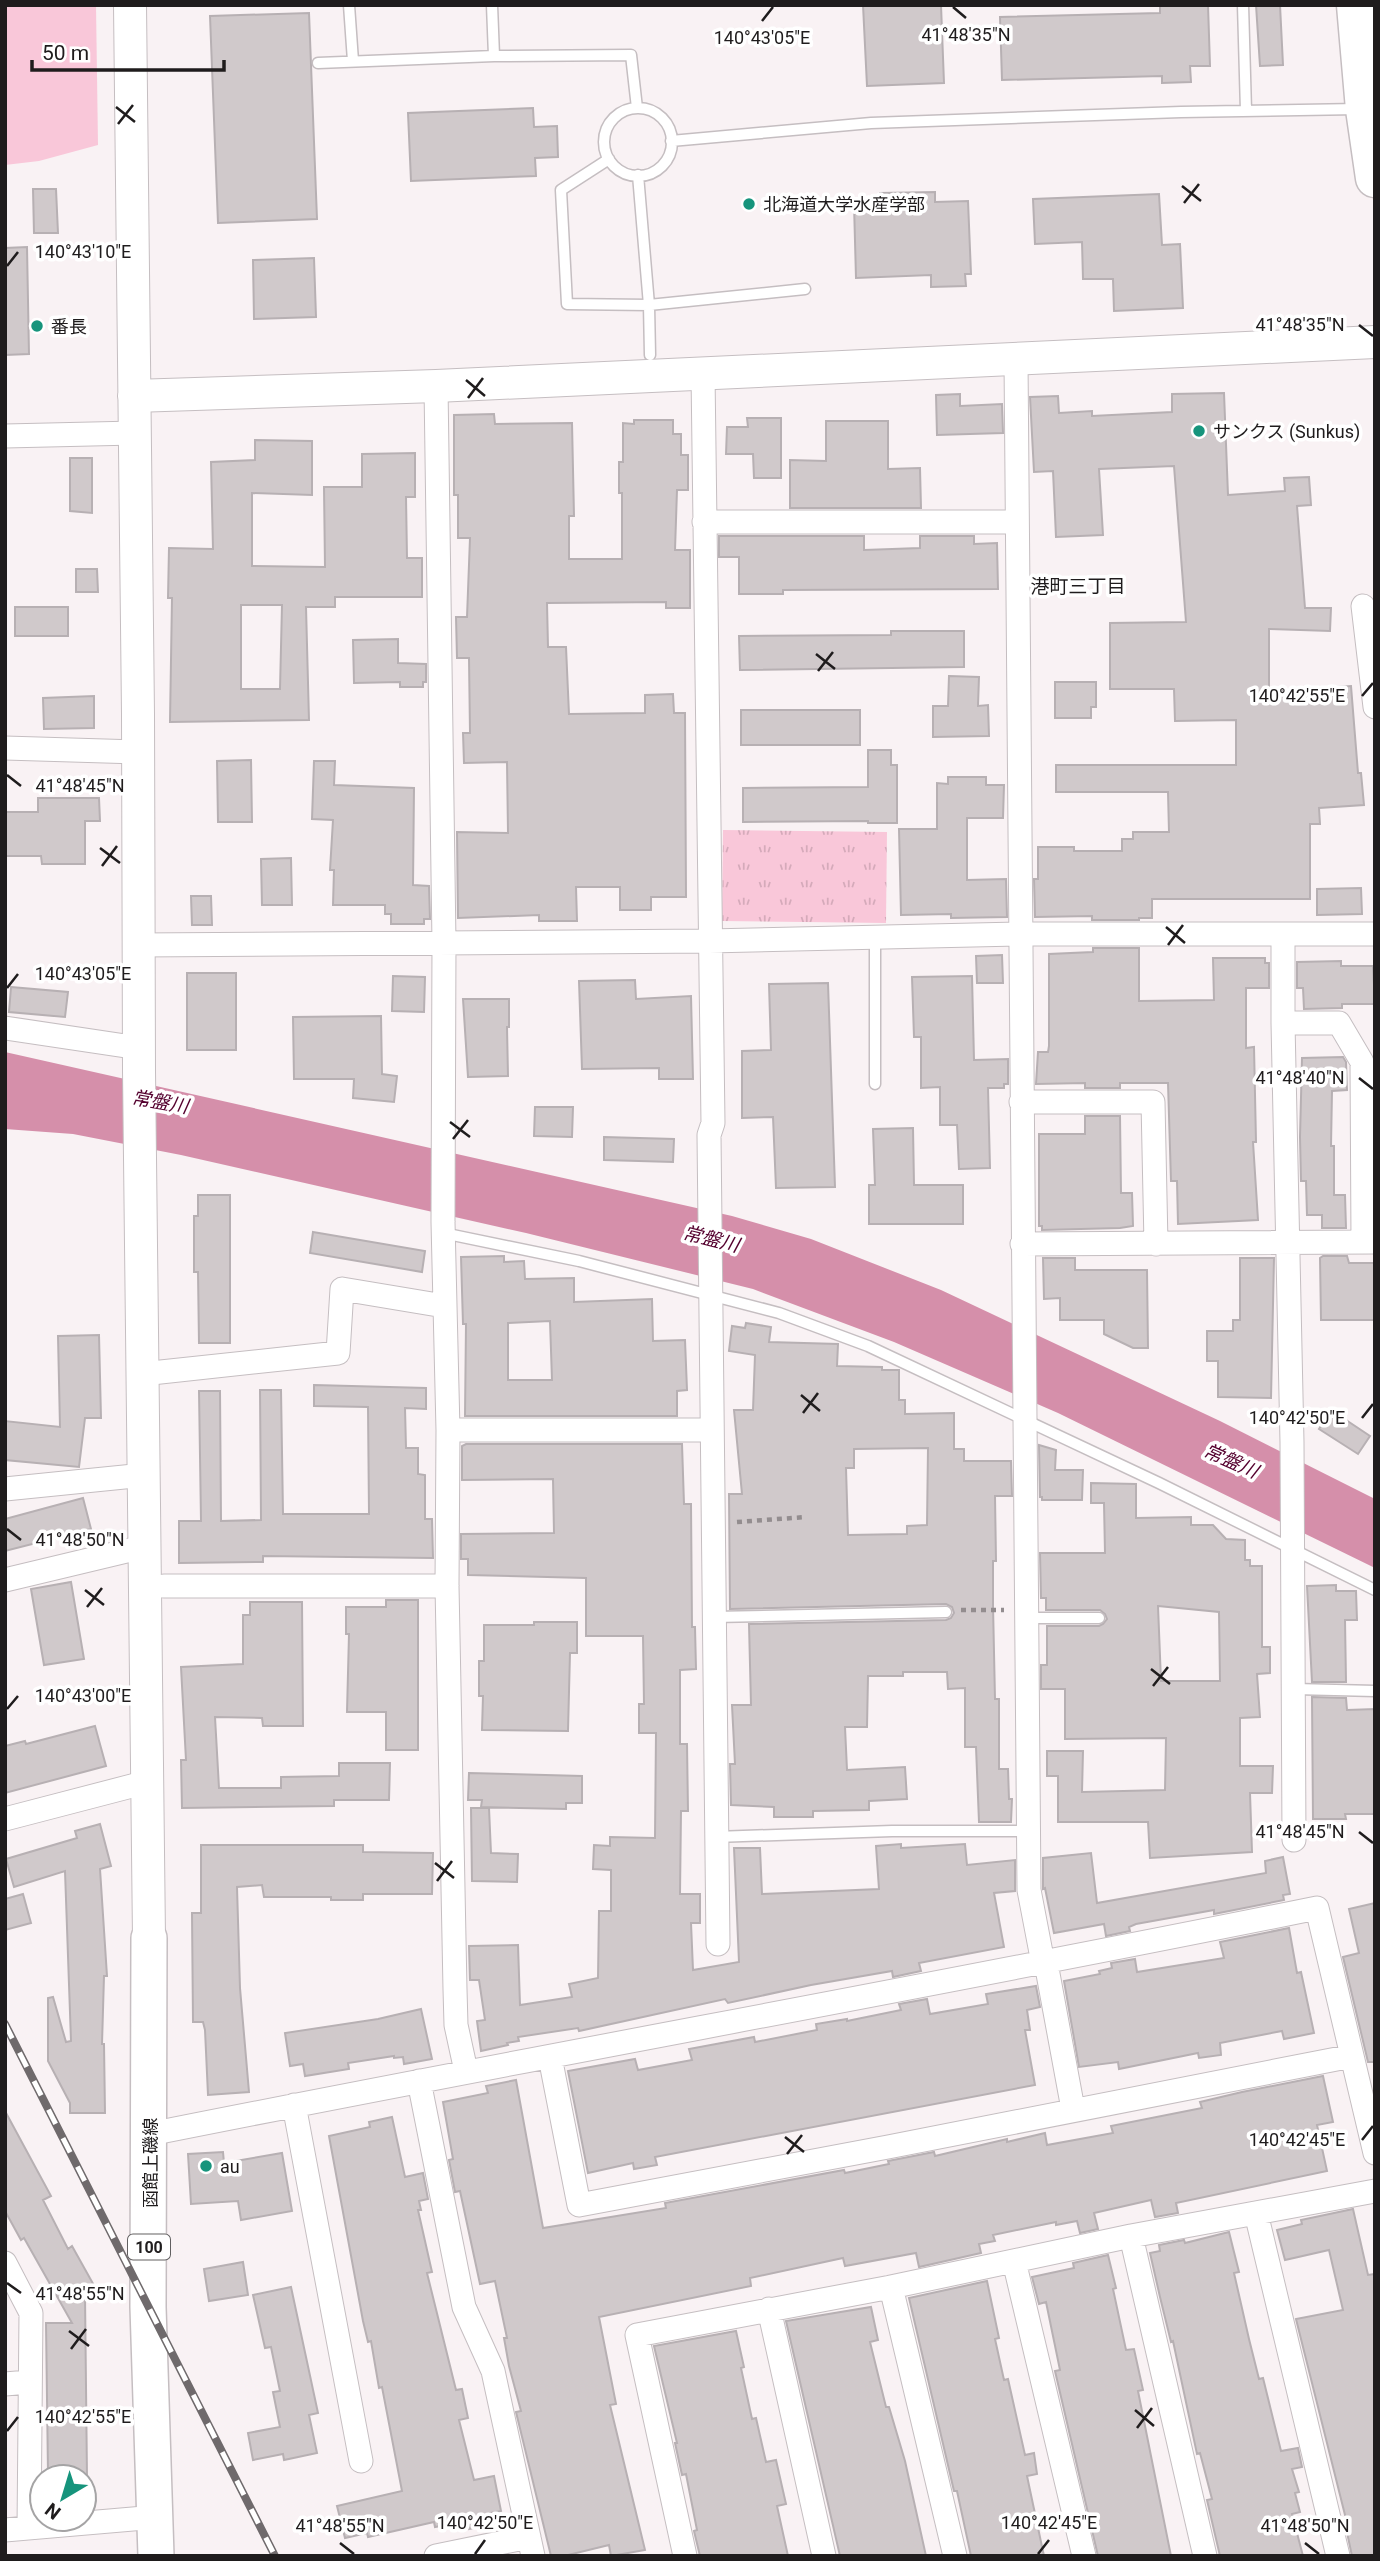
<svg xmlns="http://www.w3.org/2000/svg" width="1380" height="2561" font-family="Roboto,'Noto Sans JP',sans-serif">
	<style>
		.grass { fill: url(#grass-tufts) }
		.pitch { fill: #f9c7d9 }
		.water { fill: #d58faa }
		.building { fill: #d0c9cb; stroke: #b7b0b3; stroke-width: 2; fill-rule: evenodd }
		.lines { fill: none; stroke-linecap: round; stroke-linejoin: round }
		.lane-casing { stroke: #c5bec1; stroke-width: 13 }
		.street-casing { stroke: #c5bec1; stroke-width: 25 }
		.secondary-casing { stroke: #c5bec1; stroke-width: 34 }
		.primary-casing { stroke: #c5bec1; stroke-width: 38 }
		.highway-casing { stroke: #c5bec1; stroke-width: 41 }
		.path { stroke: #938d8f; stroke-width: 4.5; stroke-dasharray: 5 5; stroke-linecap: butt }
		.lane { stroke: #fff; stroke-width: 10 }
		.street { stroke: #fff; stroke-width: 23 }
		.secondary { stroke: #fff; stroke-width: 32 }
		.primary { stroke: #fff; stroke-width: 35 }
		.highway { stroke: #fff; stroke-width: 38 }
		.rail-casing { stroke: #6f6a6c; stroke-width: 8 }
		.rail { stroke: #fff; stroke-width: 5; stroke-dasharray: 16; stroke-linecap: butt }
		.ticks { fill: none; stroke: #1f1c1d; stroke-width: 2.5 }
		.poi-dot { fill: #16947c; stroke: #fff; stroke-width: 2.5 }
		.labels { text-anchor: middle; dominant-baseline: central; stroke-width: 7; stroke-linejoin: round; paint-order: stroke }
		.shield { fill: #fff; stroke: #626061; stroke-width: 2 }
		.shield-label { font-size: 16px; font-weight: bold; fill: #1f1c1d }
		.poi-label { font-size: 18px; fill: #1f1c1d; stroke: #fff; text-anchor: start }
		.street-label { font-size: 18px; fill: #1f1c1d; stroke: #fff }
		.neighbourhood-label { font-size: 19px; fill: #1f1c1d; stroke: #fff }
		.water-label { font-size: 19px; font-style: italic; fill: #54002e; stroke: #fff }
		.ticks-label { font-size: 18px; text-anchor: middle; fill: #1f1c1d; stroke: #fff; stroke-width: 7; stroke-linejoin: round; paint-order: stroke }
	</style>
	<defs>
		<pattern id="grass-tufts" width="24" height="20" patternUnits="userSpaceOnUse" patternTransform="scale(1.75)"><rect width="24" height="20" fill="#f9c7d9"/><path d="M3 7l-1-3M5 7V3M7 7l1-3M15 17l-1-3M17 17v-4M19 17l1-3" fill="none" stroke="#d5aaba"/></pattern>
	</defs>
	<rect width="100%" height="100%" fill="#f9f2f4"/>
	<!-- grass -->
	<path class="grass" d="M723,830L887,832L886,923L722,921Z"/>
	<!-- pitch -->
	<path class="pitch" d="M5,5H96L98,145L39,161L5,165Z"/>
	<!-- water -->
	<path class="water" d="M5,1052L732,1216L811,1239L941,1290L1220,1421L1375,1499V1568L1058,1413L894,1342L753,1289L526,1233L181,1155L73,1134L5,1129Z"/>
	<!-- building -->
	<path class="building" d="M863,5H941L944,83L867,86Z
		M1160,5H1208L1210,66H1190L1191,82L1162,83V76L1002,80L1000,17L1160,13Z
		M1256,5H1280L1283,65L1260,66Z
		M309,13L317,219L218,223L210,16Z
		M533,108L534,127L557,126L558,157L535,158L536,176L411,181L408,113Z
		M33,189H56L58,233H34Z
		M935,192V202L968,201L971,274H965L966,286L931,287V275L856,278L854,204L880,203V193Z
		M1159,194L1162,245L1180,244L1183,308L1114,311L1113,279H1083L1082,242L1035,244L1033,199Z
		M27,247L29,354L5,355V248Z
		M314,258L316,317L254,319L253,260Z
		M1224,393L1228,495L1285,491L1284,478L1309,477L1311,505L1297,506L1305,608H1331L1330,631L1269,629V691L1351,686L1358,773H1361L1364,805L1319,808L1320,824H1310V899H1152V918H1139V920H1092V916L1035,917L1034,879H1038V847H1074V851H1122V839H1133V832H1169L1168,792H1056V765H1236V720L1175,721L1174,689H1110V623L1186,622L1174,466L1099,469L1103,535L1056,537L1053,471L1034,472L1030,397L1058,396L1059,413L1092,411V416L1172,412V394Z
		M960,394V406L1002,404L1003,433L937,435L936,395Z
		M494,414L495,424L572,423L574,516H569V559H622V493H619V462H623V423L634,424V420H673V434H681V455H688V490H677L675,550H690V608H666V602L547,603L548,647H566L569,714L645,713V695L673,694L674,713H685L686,897H651V910H620V887H576L577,921H539V915L458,918L457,832L508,833L507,762L464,763L463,733H470L469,658H457L456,617H467L470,538H458V495H454V415Z
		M747,418H781V478H754L753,454H726L727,427H748Z
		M826,421H888V469L920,468L921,508H790V460L826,461Z
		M255,440L312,441V495L252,493V566L325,567L324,487H362V454L415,453V497H406L407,558H422V597H335V607H306L309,720L170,722L172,598H168L169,548L213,549L211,462L255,460ZM241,605H282L280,689H241Z
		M70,458H92V513L70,511Z
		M719,536H864V550L920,548V536H974V544L997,543L998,589L783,590V594H739V557H719Z
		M76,569H97L98,592H76Z
		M15,607H68V636H15Z
		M891,631H964V667L740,670L739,636L891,635Z
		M398,639V663L426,664V682H423V687H400V682L354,683L353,640Z
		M949,676L979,677L978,706L988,705L989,736L933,737V706H948Z
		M1055,682H1096V707H1091V718H1055Z
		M94,696V728L44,729L43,698Z
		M741,710H860V745H741Z
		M868,750H891V765H897V823H868V821L743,822V788L868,787Z
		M251,760L252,822H218L217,761Z
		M314,761H335L334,785L414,788L413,885L429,886L430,919H424V924H391V914H385V905H333L334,870H330L333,820L312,819Z
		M948,777H986V785H1004L1003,818H967V880L1006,879L1007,917L951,918V914L901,915L899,829H937V783L948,784Z
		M38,798H99L100,821H85V864H42L41,856H5V812H38Z
		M291,858L292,905H262L261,859Z
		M1361,888L1362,914L1317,915V889Z
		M191,896H211L212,925H192Z
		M1093,948H1139V1001L1214,1000L1213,958H1265V963H1269V988H1246V1048L1254,1047L1256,1142H1253L1258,1220L1178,1224L1177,1181H1171L1168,1083H1120V1088H1085V1083L1036,1084L1038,1052H1048L1049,1046V954L1093,952Z
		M1002,955L1003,983H977L976,956Z
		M1341,961V966H1373L1375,1004H1342V1008L1304,1009L1303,988H1297V962Z
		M187,973H236V1050H187Z
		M393,976L425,977L424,1012L392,1011Z
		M972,976L974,1060L1008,1059V1084H1004V1088H988L990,1168L959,1169L957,1125H940V1087L921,1088V1037H914L912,977Z
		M635,980L636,999L691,996L693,1079H659V1068L582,1069L579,981Z
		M828,983L835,1187L776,1188L773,1117L742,1118V1051L771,1050L769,984Z
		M11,987L68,992L65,1017L9,1012Z
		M463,999H509V1027H507L508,1076L468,1077Z
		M381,1016L382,1074L397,1076L394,1102L353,1098L354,1079H294L293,1017Z
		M1343,1057L1346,1062L1347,1090L1332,1091L1331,1146H1334V1195H1345L1346,1228H1322V1215H1307L1306,1181H1301L1300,1137L1302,1058Z
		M535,1107H573L572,1137L534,1136Z
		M1085,1116H1120L1121,1193H1132L1133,1226L1120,1228L1042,1230V1226H1039V1134H1085Z
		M913,1128L914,1185H963V1224H869V1185H875L873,1129Z
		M604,1137L674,1139L673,1162L604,1160Z
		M198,1195H230V1343H199L198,1272H194V1216H198Z
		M313,1232L425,1251L422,1272L310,1253Z
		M504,1256V1262L524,1261L525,1279L574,1278V1302L652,1299L653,1341L685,1340L687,1390L677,1391V1416H465L466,1324H463L461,1257ZM550,1321L552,1380H508V1323Z
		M1323,1256H1347L1349,1263H1375V1320H1321L1320,1258Z
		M1043,1258H1075V1270H1147L1148,1348H1133L1104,1334V1320H1060V1298L1044,1299Z
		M1240,1258H1274L1271,1398L1218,1397V1361H1207V1331H1233V1320H1240Z
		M746,1323L771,1327L769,1342L838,1344L837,1366L882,1367V1370H899V1400H905V1414L954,1413V1449H964V1461H1011L1012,1496H995L996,1561H993V1605L995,1699H999V1769H1008L1009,1799H1012L1011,1822H979L976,1747H965V1688L948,1689L947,1672H903V1676H868L867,1727H845L847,1770L905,1767L907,1799L869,1801V1810L813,1811V1817H774V1807L731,1805L730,1764H735L732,1705H751L749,1624L946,1620L951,1618L954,1613L952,1607L946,1604L730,1609L729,1494H742L734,1410H753L755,1355L729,1351L732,1326L745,1328ZM928,1448L927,1525L907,1526V1534L848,1535L846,1468H854V1449Z
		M99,1335L101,1418H85L79,1467L5,1460V1421L60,1427L58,1336Z
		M314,1385L426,1388V1409L405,1408L406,1448H418V1474L425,1475V1519H432L433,1558L263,1556V1562L179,1563V1521H201L199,1391H220L221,1521L261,1520L260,1390H281L283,1514H369L368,1407L314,1406Z
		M1331,1410L1370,1436L1358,1454L1319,1429Z
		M466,1444H682L684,1504H691L692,1627H695L696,1669L680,1670V1744H687L688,1811H681L680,1894H700V1923H691L693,1970L739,1962L734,1848H760L762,1894L879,1889L876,1846L901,1844V1848L965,1844L967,1865L1015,1860V1891L994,1893L1004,1947L919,1963L921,1971L893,1977L892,1971L811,1985L728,2003L725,1999L579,2031L578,2028L518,2037L519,2041L507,2043L508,2045L481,2051L477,2021L485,2020L479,1980H470L469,1946L518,1945L520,2005L572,1997L569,1984L598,1978L599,1911H611V1870L593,1869L594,1845L610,1846V1837L655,1838L656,1733H639V1704H644L643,1636H586V1578L468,1575V1559H461V1534L554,1533L553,1479L462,1480V1446Z
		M1039,1445L1056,1450L1055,1470H1083L1082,1500H1042V1497H1040Z
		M1091,1483L1136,1484V1518L1191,1517V1525H1213L1226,1539L1245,1540V1560H1250V1566H1262V1647H1270V1673L1257,1674L1260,1717L1240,1718V1766H1273L1272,1793H1250L1252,1852L1150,1858L1148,1822H1058V1776H1047V1751H1083L1082,1792L1165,1790L1166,1738L1065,1739V1689H1041V1665H1047V1626H1099L1103,1624L1107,1619L1105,1614L1100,1610H1046V1598H1041L1040,1553H1105L1104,1503H1091ZM1158,1606L1219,1612L1220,1681H1161Z
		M83,1498L91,1529L5,1551V1519Z
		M71,1582L84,1659L44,1665L31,1589Z
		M1336,1585V1591H1356L1357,1620H1345L1346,1682H1312L1307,1586Z
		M386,1600H418V1750H386V1712H347L349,1634H346V1607H386Z
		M250,1602H302L303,1726H263L262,1718L215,1717L219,1788H281V1777L339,1776V1763H390L389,1800H334V1806L182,1808L181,1760H186L181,1667L243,1664V1615H250Z
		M534,1622H577V1653H570L568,1731L482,1730L483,1696H479V1661H484V1625H534Z
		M1312,1697L1346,1698L1347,1710L1375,1709V1814H1345L1346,1819H1313Z
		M95,1726L106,1766L5,1793V1746L25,1741L26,1744Z
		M469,1773L582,1776V1803H566V1809L481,1807L482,1800H468Z
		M471,1808H489L491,1853L518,1854L517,1882L472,1881Z
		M100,1824L111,1866L100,1869L107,1976H104L102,2044H104L105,2113H70V2103L48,2061V1998L53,1997L66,2042L71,2041L65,1871L14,1887L6,1859L77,1838L75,1831Z
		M201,1845H363V1852L433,1853L432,1894H363V1900H331V1897H264L262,1885L237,1887L240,1988L249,2092L208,2095L205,2030L203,2022H193L192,1913H201Z
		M1091,1853L1097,1903L1266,1873L1265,1861L1283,1857L1290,1894L1283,1895L1284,1900L1214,1914V1910L1136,1924L1129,1927L1130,1931L1106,1936L1104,1924L1054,1933L1045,1888L1043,1889V1858Z
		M23,1894L31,1923L5,1930V1899Z
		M1375,1903V2062H1368L1343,1957L1359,1953L1349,1909Z
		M1289,1928L1297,1973L1301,1972L1314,2033L1284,2039L1282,2031L1220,2043L1221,2055L1199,2058L1198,2053L1119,2069L1118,2062L1079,2067L1064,1981L1100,1974L1099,1971L1112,1968L1111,1963L1135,1959L1137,1972L1224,1958L1220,1942Z
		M1036,1986L1040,2007L1027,2010L1030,2030H1025L1035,2085L655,2157L657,2165L634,2169L633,2163L588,2173L568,2071L635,2059L638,2070L692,2060L689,2049L754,2037L755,2042L817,2030L816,2024L847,2019V2021L901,2010L899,2004L927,1999L930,2014L988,2004L986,1994Z
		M421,2009L432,2059L404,2064L403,2057L394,2058V2056L348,2063L349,2069L305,2076L303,2064L290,2066L285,2033L378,2019Z
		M1323,2076L1333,2122L1317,2125L1327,2171L1176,2203L1178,2213L1155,2217L1151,2200L1094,2213L1098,2229L1080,2233L1077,2221L1056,2225V2222L993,2235L995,2241L979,2244L981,2253L919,2267L916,2253L845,2266L843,2258L750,2278L751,2286L599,2317L616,2404L610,2405L645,2550L611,2556L609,2545L564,2556H551L516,2412L521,2411L509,2366L504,2338H507L495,2281L480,2284L460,2191L455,2192L449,2160L453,2159L443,2102L488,2093L486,2086L516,2080L543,2228L666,2208L665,2203L844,2170L845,2173L889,2164L888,2161L934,2152L935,2156L1007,2139V2142L1045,2133L1047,2145L1113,2133L1111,2126L1202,2108L1200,2102L1242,2092Z
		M5,2111L51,2196L43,2200L68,2249L72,2246L96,2289L85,2295L87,2477H68V2473H48L46,2323H72L24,2238L21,2240L5,2211Z
		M392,2117L405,2177L423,2173L428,2199L419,2201L421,2210H418L432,2272L427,2273L456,2390L462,2389L468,2418L459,2420L474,2480L494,2476L501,2511L490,2513L493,2524L469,2529L467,2521L435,2527L434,2522L368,2537L367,2533L345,2538L337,2506L402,2491L382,2387L379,2388L371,2341L368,2342L363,2321L329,2136L370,2127L369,2122Z
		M223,2152L224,2163L282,2153L292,2211L241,2220L238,2201L191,2204L188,2154Z
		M1353,2209L1368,2275L1375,2274V2556H1352L1345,2523H1347L1296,2319L1343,2310L1329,2250L1285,2260L1277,2230L1302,2224L1301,2220Z
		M1229,2232L1239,2272L1234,2273L1249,2339L1259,2379L1263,2378L1281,2451L1298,2448L1302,2467L1292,2469L1299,2492L1295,2493L1300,2512L1292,2514L1303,2556H1220L1207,2500L1212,2499L1200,2453L1197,2454L1173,2341L1171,2342L1160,2297L1150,2253L1160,2251L1159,2245L1184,2240L1185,2243Z
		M1108,2255L1116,2288L1113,2289L1126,2350L1134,2349L1143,2390L1138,2391L1171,2556H1098L1055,2371L1060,2370L1046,2302L1039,2304L1032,2277L1074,2268L1073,2263Z
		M243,2262L248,2295L209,2301L204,2269Z
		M987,2281L999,2338L995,2339L1004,2380L1008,2379L1025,2455L1034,2453L1037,2474L1027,2476L1044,2556H971L957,2491H954L909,2298Z
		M291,2287L318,2413L309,2415L317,2453L284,2460L283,2454L253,2460L248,2433L280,2427L273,2392L280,2391L271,2347L265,2348L253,2295Z
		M871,2307L878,2340L870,2342L886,2407H889L905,2461L926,2556H840L786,2321Z
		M736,2331L744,2367L741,2368L752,2419L756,2418L766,2462L776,2460L786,2504L777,2506L788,2556H700L694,2531L697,2530L686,2474L682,2475L675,2443H677L654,2346Z"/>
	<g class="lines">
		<!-- lane casing -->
		<g class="lane-casing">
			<path id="lane" d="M349,5L353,61
				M492,5L494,56
				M1243,5L1246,111
				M318,63L494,56L631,55L637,108
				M604 142a34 34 0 1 1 68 0a34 34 0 1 1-68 0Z
				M671,141L871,123L1181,112L1358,109
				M609,159L561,190L567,304L649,305L805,289
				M638,175L649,305L650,355
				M875,1084V936
				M443,1233L579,1261L779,1313L868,1346L1159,1483L1375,1590
				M714,1617L946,1612
				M1026,1618H1099
				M1295,1689L1375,1691
				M715,1837L892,1831H1029"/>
		</g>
		<!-- street casing -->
		<g class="street-casing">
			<path id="street" d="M1016,360L1029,1890L1043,1963
				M703,374L713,1123L709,1135L718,1944
				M436,386L444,943L443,1222L448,1430L447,1586L455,1989L456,2025L466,2071
				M5,436L135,433
				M704,522H1016
				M1363,606L1375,707
				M5,748L138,752
				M1283,935V1023L1292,1442L1294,1840
				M137,945L709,941L1019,934H1375
				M1283,1023H1339L1362,1062L1363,1242
				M5,1028L139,1048
				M1021,1102H1153L1156,1244
				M1022,1244L1375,1242
				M142,1374L338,1353L342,1289L444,1306
				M448,1430H712
				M5,1489L144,1475
				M5,1580L143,1547
				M164,1586H447
				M5,1819L147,1782
				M1046,1963L1073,2109
				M550,2057L579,2205L888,2147L1352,2056
				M419,2081L464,2307L493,2371L533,2556
				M294,2105L361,2461
				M150,2134C539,2056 929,1987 1317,1908L1375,2153
				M1256,2213L1338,2556
				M1131,2236L1205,2556
				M1014,2261L1084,2556
				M5,2263L31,2313L29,2528
				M891,2287L955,2556
				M769,2309L824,2556
				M5,2384L29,2382
				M5,2530L156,2517
				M436,2556L529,2537
				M685,2556L637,2335L891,2287L1131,2236L1375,2191"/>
		</g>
		<!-- secondary casing -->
		<g class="secondary-casing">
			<path id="secondary" d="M130,5L138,714L139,1071L149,1938
				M134,396L436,386L1375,342"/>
		</g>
		<!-- primary casing -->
		<g class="primary-casing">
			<path id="primary" d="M149,1938L148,2307L156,2556"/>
		</g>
		<!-- highway casing -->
		<g class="highway-casing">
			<path id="highway" d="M1356,5L1365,109L1375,178"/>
		</g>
		<!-- path -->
		<path class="path" d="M737,1522L806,1517
			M961,1610H1004"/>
		<!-- lane -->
		<use href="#lane" class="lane"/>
		<!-- street -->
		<use href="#street" class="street"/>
		<!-- secondary -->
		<use href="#secondary" class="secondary"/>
		<!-- primary -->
		<use href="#primary" class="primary"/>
		<!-- highway -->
		<use href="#highway" class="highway"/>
		<!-- rail casing -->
		<g class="rail-casing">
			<path id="rail" d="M5,2024L275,2556"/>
		</g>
		<!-- rail -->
		<use href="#rail" class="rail"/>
	</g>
	<!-- ticks -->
	<path class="ticks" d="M953,7L966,18M762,21L773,7M116,107L135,122M118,124L133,105M1182,186L1201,201M1184,203L1199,184M7,266L18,252M1359,325L1373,336M466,380L485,396M468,398L483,378M816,654L835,669M818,671L833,652M1362,696L1373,683M7,775L21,786M100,848L120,863M102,866L117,846M1166,927L1185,943M1168,945L1183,925M7,988L18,974M1359,1078L1373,1089M450,1122L470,1137M453,1139L468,1120M801,1395L820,1411M803,1413L818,1393M1362,1418L1373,1404M7,1529L21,1540M85,1590L104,1605M87,1607L102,1588M1151,1669L1170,1684M1153,1686L1168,1667M7,1709L18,1696M1359,1832L1373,1843M435,1863L454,1878M437,1881L452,1861M785,2137L804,2152M1362,2140L1373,2126M787,2154L802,2135M7,2283L21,2293M69,2331L89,2346M71,2349L86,2329M1135,2410L1154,2426M1137,2428L1152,2408M7,2431L18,2417M340,2543L354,2554M1305,2543L1319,2554M475,2554L485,2540M1038,2554L1049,2540"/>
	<!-- markers -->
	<g class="poi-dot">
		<circle cx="749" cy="204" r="7"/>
		<circle cx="37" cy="326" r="7"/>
		<circle cx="1199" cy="431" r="7"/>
		<circle cx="206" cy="2166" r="7"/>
	</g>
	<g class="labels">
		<!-- shield labels -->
		<rect class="shield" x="128" y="2234.5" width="42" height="25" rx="5"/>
		<g class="shield-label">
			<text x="149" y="2247">100</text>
		</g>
		<!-- poi labels -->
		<g class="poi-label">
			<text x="763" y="204">北海道大学水産学部</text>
			<text x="51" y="326">番長</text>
			<text x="1213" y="431">サンクス (Sunkus)</text>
			<text x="220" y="2166">au</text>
		</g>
		<!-- street labels -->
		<g class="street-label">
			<text transform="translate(150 2163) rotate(-90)">函館上磯線</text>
		</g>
		<!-- neighbourhood labels -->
		<g class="neighbourhood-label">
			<text x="1078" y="586">港町三丁目</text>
		</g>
		<!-- water labels -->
		<g class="water-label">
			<text transform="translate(160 1102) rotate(10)">常盤川</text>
			<text transform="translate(711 1239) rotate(14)">常盤川</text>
			<text transform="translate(1231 1461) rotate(24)">常盤川</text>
		</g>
	</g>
	<g class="ticks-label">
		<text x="966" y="41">41°48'35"N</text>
		<text x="762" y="44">140°43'05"E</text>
		<text x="83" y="258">140°43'10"E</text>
		<text x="1300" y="331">41°48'35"N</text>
		<text x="1297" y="702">140°42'55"E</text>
		<text x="80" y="792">41°48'45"N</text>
		<text x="83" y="980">140°43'05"E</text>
		<text x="1300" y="1084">41°48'40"N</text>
		<text x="1297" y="1424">140°42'50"E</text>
		<text x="80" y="1546">41°48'50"N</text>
		<text x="83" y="1702">140°43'00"E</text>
		<text x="1300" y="1838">41°48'45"N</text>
		<text x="1297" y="2146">140°42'45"E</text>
		<text x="80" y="2300">41°48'55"N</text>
		<text x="83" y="2423">140°42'55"E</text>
		<text x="485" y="2529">140°42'50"E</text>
		<text x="1049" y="2529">140°42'45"E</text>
		<text x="340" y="2532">41°48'55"N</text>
		<text x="1305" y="2532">41°48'50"N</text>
	</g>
	<!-- border -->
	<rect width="1380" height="2561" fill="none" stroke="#1f1c1d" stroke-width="14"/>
	<!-- north arrow -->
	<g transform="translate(63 2498) rotate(218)"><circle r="33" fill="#ffffff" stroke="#a5a4a5" stroke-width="2"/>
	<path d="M0-5L12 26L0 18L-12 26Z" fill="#16947c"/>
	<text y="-10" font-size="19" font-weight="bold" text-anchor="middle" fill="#1f1c1d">N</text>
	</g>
	<!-- scale -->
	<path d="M32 60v10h192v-10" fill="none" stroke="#1f1c1d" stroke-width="3.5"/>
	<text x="42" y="60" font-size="21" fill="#1f1c1d" stroke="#ffffff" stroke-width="5" paint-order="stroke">50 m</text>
</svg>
